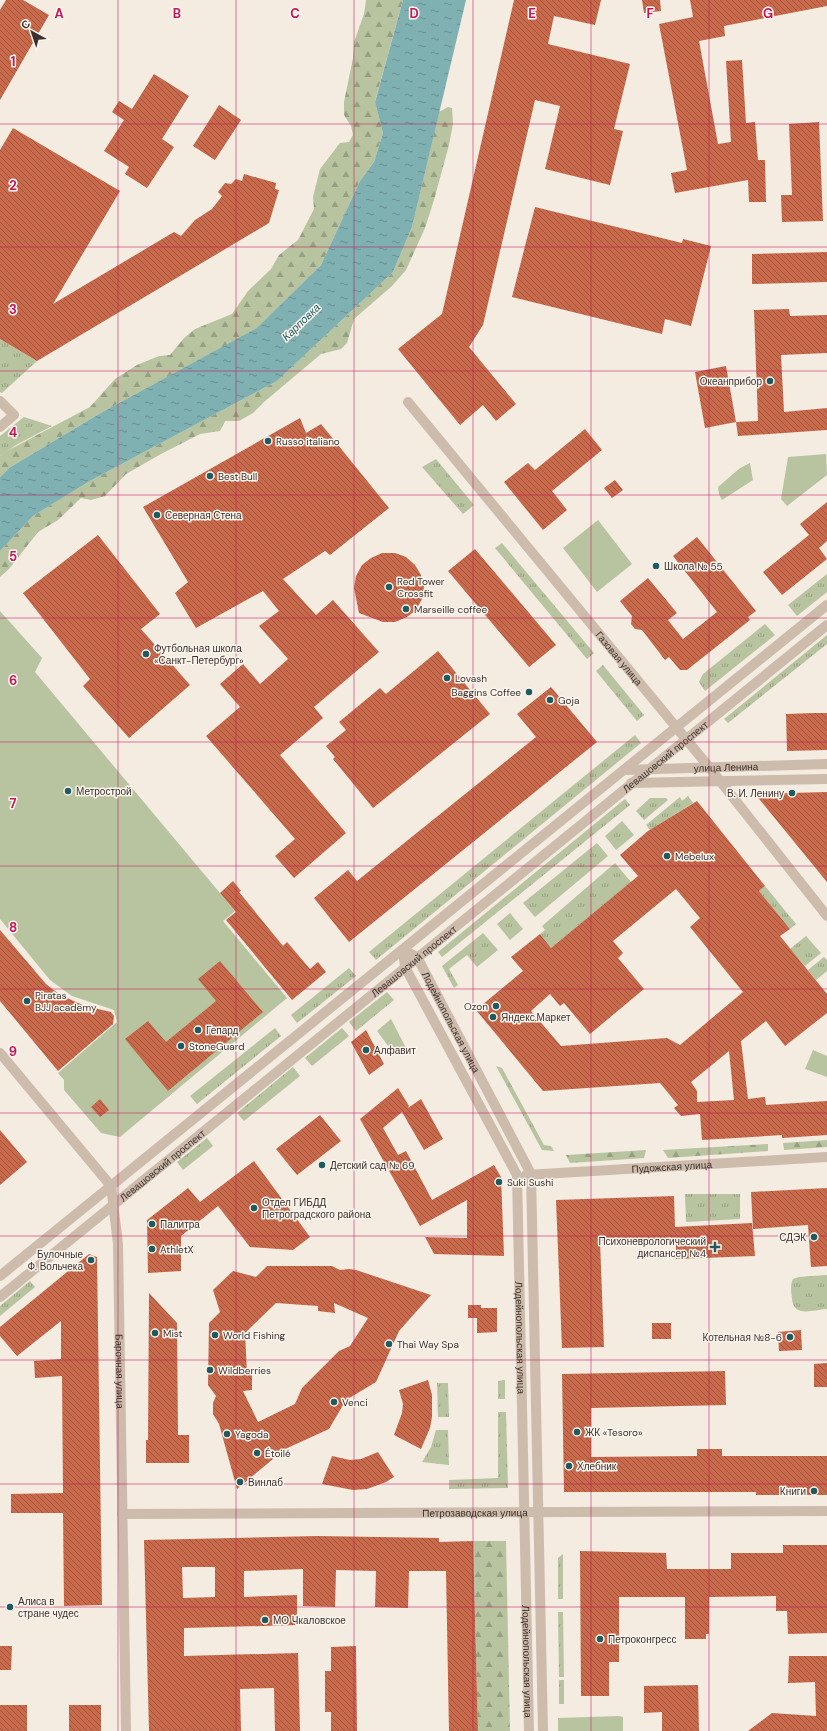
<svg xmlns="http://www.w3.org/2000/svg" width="827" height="1731" font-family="'DM Sans',sans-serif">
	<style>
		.grass { fill: url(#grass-tufts) }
		.forest { fill: url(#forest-firs) }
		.green { fill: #b8c4a0 }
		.water { fill: url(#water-ripples) }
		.building { fill: url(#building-back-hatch); fill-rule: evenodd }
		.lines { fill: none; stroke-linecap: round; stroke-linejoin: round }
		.minor { stroke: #cdbbac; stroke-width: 10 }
		.tertiary { stroke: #cdbbac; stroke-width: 10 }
		.grid { fill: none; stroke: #c2185b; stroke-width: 1; stroke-opacity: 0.55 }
		.poi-dot { fill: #1f5a5e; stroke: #fbf5ee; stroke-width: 1.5 }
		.labels { text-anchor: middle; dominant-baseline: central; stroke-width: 3; stroke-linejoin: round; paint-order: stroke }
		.poi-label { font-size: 10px; fill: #3b302b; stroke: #fbf5ee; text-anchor: start }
		.street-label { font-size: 10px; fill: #3b302b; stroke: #fbf5ee }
		.water-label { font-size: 11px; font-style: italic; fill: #1f5a5e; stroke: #fbf5ee }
		.grid-label { font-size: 13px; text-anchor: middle; font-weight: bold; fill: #c2185b; stroke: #fbf5ee; stroke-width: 3; stroke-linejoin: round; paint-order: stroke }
	</style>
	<defs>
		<pattern id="grass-tufts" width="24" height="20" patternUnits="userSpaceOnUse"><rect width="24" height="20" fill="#b8c4a0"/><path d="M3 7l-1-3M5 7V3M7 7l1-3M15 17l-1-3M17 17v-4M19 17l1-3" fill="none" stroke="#97a083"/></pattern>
		<pattern id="forest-firs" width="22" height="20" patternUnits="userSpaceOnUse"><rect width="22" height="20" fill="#b8c4a0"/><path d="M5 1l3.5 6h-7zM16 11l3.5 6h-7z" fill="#97a083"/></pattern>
		<pattern id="water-ripples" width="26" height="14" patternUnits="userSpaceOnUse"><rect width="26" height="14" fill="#7fb0b2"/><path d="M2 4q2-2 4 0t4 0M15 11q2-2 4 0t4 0" fill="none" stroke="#699091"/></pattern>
		<pattern id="building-back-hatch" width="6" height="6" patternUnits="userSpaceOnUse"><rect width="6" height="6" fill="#c8694b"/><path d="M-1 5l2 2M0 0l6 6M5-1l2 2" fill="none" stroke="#a4573f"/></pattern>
	</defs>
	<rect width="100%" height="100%" fill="#f4ebe1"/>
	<!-- grass -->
	<path class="grass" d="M0,339L37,361L2,393L0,392Z
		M24,417L52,426L16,445L0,456V436Z
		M436,459L474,505L463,514L422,467Z
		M502,543L594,653L587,659L495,548Z
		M827,574V592L797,616L788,605Z
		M765,624L775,635L705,691L699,682L703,674Z
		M827,635V644L728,723L724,719Z
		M603,665L644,715L637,721L596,671Z
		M635,735L641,743L376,960L369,952Z
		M688,796L693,803L650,830L646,825L680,797L682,801Z
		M650,798H666L668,800L644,820L636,811Z
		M625,799L630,805L442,957L438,952Z
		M622,821L634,835L616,850L605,836Z
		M597,843L608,856L535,917L523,903Z
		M615,863L631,882L551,948L540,934L545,930L542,926Z
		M765,886L796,924L790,929L759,891Z
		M510,913L523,929L510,940L497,924Z
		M483,933L498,950L477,967L467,955L449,969L458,985L454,988L442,966Z
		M806,936L821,953L805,966L790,949Z
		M824,957L827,960V971L816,980L808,970Z
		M349,968L356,976L297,1023L291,1015Z
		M387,992L394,1000L356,1031L349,1022Z
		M275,1028L281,1036L197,1104L190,1096Z
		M342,1028L349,1036L312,1066L305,1058Z
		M496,1066L502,1068L544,1145L551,1146L554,1151L542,1150Z
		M293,1067L300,1076L244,1121L237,1113Z
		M207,1138L213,1146L183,1170L177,1162Z
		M685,1194H740V1219L686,1222Z
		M827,1275V1309C812,1310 793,1318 792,1298C791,1291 790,1285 793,1279L799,1277Z
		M30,1281L35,1287L0,1316V1306Z
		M505,1380V1399H498V1381Z
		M437,1383H448L449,1417H438Z
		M498,1412H506L508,1488L449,1489V1480L498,1478Z
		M436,1430H448L449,1465L422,1462L431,1447Z
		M563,1554V1599H558V1558Z
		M558,1612H563L564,1677H559Z
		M559,1680H564V1704H559Z"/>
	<!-- forest -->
	<path class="forest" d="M366,0H403L375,101L383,133L374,162L360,181L321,265L258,328L99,414L9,468L0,477V456L5,452L90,407L115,379L137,365L159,356L170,355L184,338L195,329L232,314L248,291L271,269L279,255L298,240L314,209L313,197L320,169L340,143L349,142L353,135L351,126L344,115V102L353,58L354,42L364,14Z
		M448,107L452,108L453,124L449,145L434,200L425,228L406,270L392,286L354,319L347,343L341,349L321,354L264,402L253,413L239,421H225L220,431L200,434L161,454L126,474L105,496L91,500L81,498L58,520L38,532L9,569L0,577V551L33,516L90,481L277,381L393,272L412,227L439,112Z
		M827,1140V1147L784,1150L783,1143Z
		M768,1144V1151L668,1158L663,1150Z
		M646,1150L644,1158L570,1163L566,1155Z
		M473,1541H506L510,1731H478Z"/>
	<!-- green -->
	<path class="green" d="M826,454L827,475L787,506L781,499L788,457Z
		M750,463L753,480L722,500L719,494L718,487L740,468Z
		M598,520L632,564L597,592L563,548Z
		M0,611L42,658L35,672L235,911L223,921L287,998L120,1137L101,1133L64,1090V1080L58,1073L117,1022L114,1010L72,996L50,980L0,919Z
		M391,1019L406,1048L395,1055L377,1031Z
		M813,1050L827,1056V1077L805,1069Z
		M619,1716L623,1717V1731H558V1718Z"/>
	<!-- water -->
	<path class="water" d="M403,0H466L412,227L393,272L277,381L90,481L33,516L0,551V477L9,468L99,414L257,328L321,265L360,181L374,162L383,133L375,102Z"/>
	<!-- building -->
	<path class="building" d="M6,0H23L49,15L0,100V10Z
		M514,0H601L595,25L554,16L548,44L630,64L614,129L623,131L610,185L545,169L560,106L535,100L483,325L469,347L516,404L496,421L483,405L460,425L398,349L442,314Z
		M642,0H660L661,11L644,13Z
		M690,0H827V6L724,26L725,36L699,41L718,144L731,142L726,61L742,60L746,123L755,122L758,160H765L766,202H749L748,180L675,193L671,173L687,170L659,24L693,17Z
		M154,74L189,96L162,139L174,147L147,188L125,174L129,167L104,151L124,120L112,112L119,101L132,109Z
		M219,105L241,120L215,160L193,146Z
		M819,122L823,221L782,222L781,195H792L789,124Z
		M13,128L120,191L53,304L174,232L181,236L195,220L212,209L222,196L218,192L225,183L231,184L236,179L242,181L244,174L276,183L275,189L279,190L269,223L37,361L0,339V150Z
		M535,207L682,243L683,239L711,246L691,326L665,319L662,334L512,297Z
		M827,252V282L752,284V254Z
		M789,309L790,316L827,315V353L781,355L784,412L827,408V430L738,436L736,422L758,421L754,310Z
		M726,366L736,422L705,428L695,372Z
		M300,418L306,433L321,424L389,508L330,555L325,551L283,579L316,615L333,600L379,652L314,707L323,718L280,755L346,833L294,878L275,856L295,839L206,736L240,707L220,684L243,664L260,684L288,659L259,626L279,611L263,591L196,628L175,593L188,582L143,507Z
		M585,429L602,450L552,491L567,510L543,530L504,482L528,463L535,470Z
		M615,480L623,490L612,498L604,488Z
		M827,502V541L819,548L827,559L782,595L763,572L809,535L800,524Z
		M98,535L160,614L141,629L190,685L129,738L83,686L90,679L23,593Z
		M697,537L756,611L748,617L750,620L687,670H680L669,657L665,660L642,630L635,629L631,624L632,616L620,601L648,578L677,613L668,620L683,639L717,612L673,556Z
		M475,549L556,645L529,667L448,571Z
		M382,553H395L406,557L415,565L421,575L424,587L422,599L416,610L407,617L395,622H383L359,613L354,588L356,576L362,565L371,558Z
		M438,651L490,714L373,808L333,759L335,757L326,746L346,730L339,722L380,688L386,694Z
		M551,687L597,742L349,942L314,898L348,870L357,881L536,737L517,714Z
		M813,713H827V750L787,751L786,714Z
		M827,792V882L755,794Z
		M697,801L765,886L759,891L790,929L780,936L827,994V1013L785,1046L766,1021L741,1041L748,1099L765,1097L766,1105L827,1101V1135L782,1138V1135L702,1140L700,1114L681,1116L674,1108L678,1105L660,1083L543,1091L476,1010L523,971L511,957L540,934L551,948L638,876L620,855L648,831ZM676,889L700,918L690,927L743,992L680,1045L667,1038L561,1046L531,1011L550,994L560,1006L564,1003L590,1034L644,989L618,958L623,953L613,941ZM729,1051L734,1100L697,1102V1091L691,1082Z
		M233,881L241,891L239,892L283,946L287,942L310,969L318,962L326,972L292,1000L226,920L236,912L220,893Z
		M0,930L46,984L60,995L85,1006L111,1012L114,1016L113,1024L58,1071L0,1001Z
		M220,961L263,1012L168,1091L125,1039L148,1021L166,1042L216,1001L198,979Z
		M366,1030L384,1064L369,1075L351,1042Z
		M398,1088L409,1106L408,1108L421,1099L443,1139L424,1150L402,1112L383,1128L398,1155L406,1151L432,1200L494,1165L501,1177L504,1256L434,1254L425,1237L467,1238V1200L420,1226L360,1119Z
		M100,1099L109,1110L100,1117L91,1107Z
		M320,1115L341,1141L297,1175L276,1149Z
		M0,1130L27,1162L0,1185Z
		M254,1161L310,1237L293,1250L250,1247L218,1206L181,1236V1271L148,1273L147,1220L188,1188L200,1202Z
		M827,1188V1266L811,1267L808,1225L753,1229L751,1192Z
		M674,1196L675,1227L752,1223L755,1256L676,1259V1239L600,1241L604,1347L562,1348L556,1200Z
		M89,1254L97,1257L102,1605L64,1606L63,1513H11V1494L63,1493L62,1376L35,1378L34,1361L61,1359V1321L17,1356L0,1336V1327Z
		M267,1266H332L340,1270L349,1269L356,1270L431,1295L399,1331L376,1382L346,1400L329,1429L272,1455L273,1459L237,1489L219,1424L213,1414V1403L216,1396L208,1385L209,1323L220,1312L213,1290L233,1271L256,1277ZM276,1303L318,1306V1311L335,1313L334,1303L368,1318L350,1346L339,1351L302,1388L295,1404L258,1422L243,1391L252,1390V1374L247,1373L245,1333Z
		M149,1293L177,1323L178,1435H189V1463H146V1440H148Z
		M468,1305H481V1308H497V1332L477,1333V1318H468Z
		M652,1323H671V1339H652Z
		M801,1330L802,1350L779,1351L778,1332Z
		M827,1363V1387H814V1364Z
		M725,1371L726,1405L591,1408V1457L697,1456V1449H722V1456H827V1495H756V1492H564L562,1374Z
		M428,1380L432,1395V1417L430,1428L421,1449L394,1435L402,1413L403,1404L399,1390Z
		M378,1452L394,1477L386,1482L367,1489L353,1490L322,1484L332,1456L350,1460L361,1459Z
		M317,1536L439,1538V1542L473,1541L478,1731H449L446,1571H409L408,1608L375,1607L376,1571L336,1570L335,1607L303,1606V1569L244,1571V1597L297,1595V1625L184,1628V1656L298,1653L300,1731H275L274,1688L240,1689L241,1731H149L144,1540ZM182,1567H215V1597L183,1598Z
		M783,1545H827V1633L788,1634L787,1611H776V1596L709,1597V1634H706V1639H685V1597H619V1662H609V1696H581L580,1551L666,1553L667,1569H731V1553H783Z
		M0,1646H12L11,1670H0Z
		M356,1646L357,1731H331V1712H325V1671H331V1647Z
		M789,1656H827V1731H748L772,1713L816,1716L815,1682L788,1683Z
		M698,1685L699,1731H662V1712L644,1713V1686Z
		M0,1705H27V1731H0Z
		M69,1705H101V1731H69Z"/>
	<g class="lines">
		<!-- minor -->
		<g class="minor">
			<path d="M0,401L14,415L0,427"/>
			<path id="s1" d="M408,402L709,767L827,916"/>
			<path id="s2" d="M403,950L417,957L531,1174L543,1731"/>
			<path id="s3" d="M403,950L405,967L517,1175L529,1731"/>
			<path id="s4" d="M0,1053L111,1186L118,1244L126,1731"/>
			<path id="s5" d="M526,1175L827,1157"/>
			<path id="s6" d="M122,1514L827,1511"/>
		</g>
		<!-- tertiary -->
		<g class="tertiary">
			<path id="s7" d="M624,770L827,764"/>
			<path d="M631,783L827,779"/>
			<path d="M0,1276L827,605"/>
			<path id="s8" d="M0,1297L827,625"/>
		</g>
	</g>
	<!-- grid -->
	<path class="grid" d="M118,0V1731M236,0V1731M354,0V1731M473,0V1731M591,0V1731M709,0V1731M0,124H827M0,247H827M0,371H827M0,495H827M0,618H827M0,742H827M0,866H827M0,989H827M0,1113H827M0,1236H827M0,1360H827M0,1484H827M0,1607H827"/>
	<!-- markers -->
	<g class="poi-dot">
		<circle cx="770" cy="381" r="4"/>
		<circle cx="268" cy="441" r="4"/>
		<circle cx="210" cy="476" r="4"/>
		<circle cx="157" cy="515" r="4"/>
		<circle cx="656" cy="566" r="4"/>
		<circle cx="389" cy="587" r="4"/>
		<circle cx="406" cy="609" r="4"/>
		<circle cx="146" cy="654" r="4"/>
		<circle cx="447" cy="678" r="4"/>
		<circle cx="529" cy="692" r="4"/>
		<circle cx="550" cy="700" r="4"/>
		<circle cx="68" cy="791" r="4"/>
		<circle cx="792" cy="793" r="4"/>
		<circle cx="667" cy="856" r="4"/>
		<circle cx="27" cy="1001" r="4"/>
		<circle cx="496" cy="1006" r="4"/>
		<circle cx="493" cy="1017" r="4"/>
		<circle cx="198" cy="1030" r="4"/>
		<circle cx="181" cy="1046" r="4"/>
		<circle cx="366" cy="1050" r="4"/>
		<circle cx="322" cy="1165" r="4"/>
		<circle cx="499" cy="1182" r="4"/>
		<circle cx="254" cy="1208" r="4"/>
		<circle cx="152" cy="1224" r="4"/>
		<circle cx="814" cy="1237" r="4"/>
		<path d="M713 1241h4v4h4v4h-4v4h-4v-4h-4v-4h4z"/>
		<circle cx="152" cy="1249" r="4"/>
		<circle cx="91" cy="1260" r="4"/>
		<circle cx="155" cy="1333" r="4"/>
		<circle cx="215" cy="1335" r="4"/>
		<circle cx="790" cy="1337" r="4"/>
		<circle cx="389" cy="1344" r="4"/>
		<circle cx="210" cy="1370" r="4"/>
		<circle cx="334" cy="1402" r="4"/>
		<circle cx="577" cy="1432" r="4"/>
		<circle cx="227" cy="1434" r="4"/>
		<circle cx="257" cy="1453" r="4"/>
		<circle cx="569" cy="1466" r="4"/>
		<circle cx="240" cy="1482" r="4"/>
		<circle cx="814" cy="1491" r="4"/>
		<circle cx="10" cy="1607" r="4"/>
		<circle cx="265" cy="1620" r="4"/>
		<circle cx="600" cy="1639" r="4"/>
	</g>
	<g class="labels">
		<!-- poi labels -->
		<g class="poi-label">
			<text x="762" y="381" text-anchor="end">Океанприбор</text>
			<text x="276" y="441">Russo italiano</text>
			<text x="218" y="476">Best Bull</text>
			<text x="165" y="515">Северная Стена</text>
			<text x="664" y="566">Школа № 55</text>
			<text x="397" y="581">Red Tower<tspan x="397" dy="12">Crossfit</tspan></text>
			<text x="414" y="609">Marseille coffee</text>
			<text x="154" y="648">Футбольная школа<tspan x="154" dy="12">«Санкт-Петербург»</tspan></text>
			<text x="455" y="678">Lovash</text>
			<text x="521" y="692" text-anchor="end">Baggins Coffee</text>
			<text x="558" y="700">Goja</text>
			<text x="76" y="791">Метрострой</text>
			<text x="784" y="793" text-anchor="end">В. И. Ленину</text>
			<text x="675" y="856">Mebelux</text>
			<text x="35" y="995">Piratas<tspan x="35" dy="12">BJJ academy</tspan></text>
			<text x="488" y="1006" text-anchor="end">Ozon</text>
			<text x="501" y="1017">Яндекс.Маркет</text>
			<text x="206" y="1030">Гепард</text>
			<text x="189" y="1046">StoneGuard</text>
			<text x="374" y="1050">Алфавит</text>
			<text x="330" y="1165">Детский сад № 69</text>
			<text x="507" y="1182">Suki Sushi</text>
			<text x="262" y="1202">Отдел ГИБДД<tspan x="262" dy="12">Петроградского района</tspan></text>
			<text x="160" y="1224">Палитра</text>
			<text x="806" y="1237" text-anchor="end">СДЭК</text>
			<text x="706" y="1241" text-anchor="end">Психоневрологический<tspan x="706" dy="12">диспансер №4</tspan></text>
			<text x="160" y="1249">AthletX</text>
			<text x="83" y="1254" text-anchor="end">Булочные<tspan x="83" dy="12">Ф. Вольчека</tspan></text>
			<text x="163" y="1333">Mist</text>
			<text x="223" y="1335">World Fishing</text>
			<text x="782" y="1337" text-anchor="end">Котельная №8-6</text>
			<text x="397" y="1344">Thai Way Spa</text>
			<text x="218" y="1370">Wildberries</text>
			<text x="342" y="1402">Venci</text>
			<text x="585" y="1432">ЖК «Tesoro»</text>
			<text x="235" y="1434">Yagoda</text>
			<text x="265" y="1453">Étoilé</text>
			<text x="577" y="1466">Хлебник</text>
			<text x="248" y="1482">Винлаб</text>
			<text x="806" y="1491" text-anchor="end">Книги</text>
			<text x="18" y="1601">Алиса в<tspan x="18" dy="12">стране чудес</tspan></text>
			<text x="273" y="1620">МО Чкаловское</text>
			<text x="608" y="1639">Петроконгресс</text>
		</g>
		<!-- street labels -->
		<g class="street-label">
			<text stroke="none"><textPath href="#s1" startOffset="332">Газовая улица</textPath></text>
			<text stroke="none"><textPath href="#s8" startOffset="857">Левашовский проспект</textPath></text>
			<text stroke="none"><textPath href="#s7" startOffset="102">улица Ленина</textPath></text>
			<text stroke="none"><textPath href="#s8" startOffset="533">Левашовский проспект</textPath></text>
			<text stroke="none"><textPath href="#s2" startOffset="89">Лодейнопольская улица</textPath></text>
			<text stroke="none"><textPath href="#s8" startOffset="209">Левашовский проспект</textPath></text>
			<text stroke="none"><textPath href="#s5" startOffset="146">Пудожская улица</textPath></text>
			<text stroke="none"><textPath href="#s3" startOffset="416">Лодейнопольская улица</textPath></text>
			<text stroke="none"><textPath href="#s4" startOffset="359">Барочная улица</textPath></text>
			<text stroke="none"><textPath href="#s6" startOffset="353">Петрозаводская улица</textPath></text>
			<text stroke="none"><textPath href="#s3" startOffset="740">Лодейнопольская улица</textPath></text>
		</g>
		<!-- water labels -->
		<g class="water-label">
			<text transform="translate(301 322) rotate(-44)">Карповка</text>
		</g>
	</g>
	<g class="grid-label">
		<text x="59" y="18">A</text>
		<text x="177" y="18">B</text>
		<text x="295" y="18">C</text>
		<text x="414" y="18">D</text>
		<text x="532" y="18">E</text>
		<text x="650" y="18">F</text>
		<text x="768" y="18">G</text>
		<text x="13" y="66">1</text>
		<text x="13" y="190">2</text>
		<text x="13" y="314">3</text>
		<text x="13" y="437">4</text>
		<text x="13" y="561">5</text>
		<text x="13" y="685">6</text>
		<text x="13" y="808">7</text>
		<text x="13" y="932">8</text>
		<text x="13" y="1056">9</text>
	</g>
	<!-- north arrow -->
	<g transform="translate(32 32) rotate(320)" stroke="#fbf5ee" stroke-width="3" paint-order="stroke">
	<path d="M0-3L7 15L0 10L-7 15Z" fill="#3b302b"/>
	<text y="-6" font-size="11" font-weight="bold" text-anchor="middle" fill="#3b302b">С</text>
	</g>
</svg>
